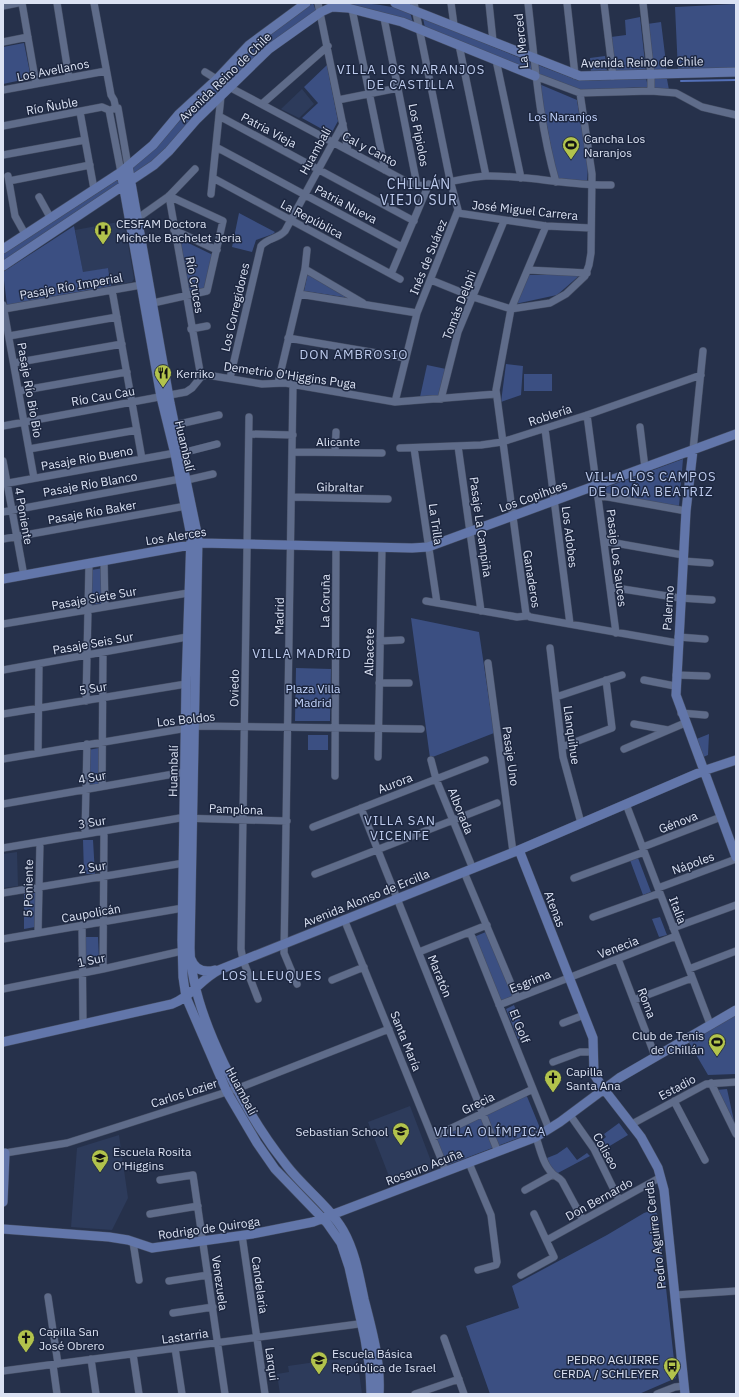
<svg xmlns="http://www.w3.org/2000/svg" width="739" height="1397" font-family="'IBM Plex Sans',sans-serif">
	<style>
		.built { fill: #2d3b5b }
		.green { fill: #3b4f82 }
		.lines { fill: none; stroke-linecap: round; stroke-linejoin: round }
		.stream { stroke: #5470b8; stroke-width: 2 }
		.street-casing { stroke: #444d63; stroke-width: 8 }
		.secondary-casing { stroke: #444d63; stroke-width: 10 }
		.street { stroke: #5f6c8a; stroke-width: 7 }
		.secondary { stroke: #6276aa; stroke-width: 9 }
		.labels { text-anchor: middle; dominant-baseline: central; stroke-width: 3; stroke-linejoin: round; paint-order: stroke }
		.street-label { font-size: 12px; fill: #dbe2f3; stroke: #1d2740 }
		.park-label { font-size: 12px; fill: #c6d7ff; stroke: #1d2740 }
		.poi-label { font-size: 12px; fill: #dbe2f3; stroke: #1d2740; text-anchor: start }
		.neighbourhood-label { font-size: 13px; letter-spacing: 1px; fill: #bdcbed; stroke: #1d2740 }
		.quarter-label { font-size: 14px; letter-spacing: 1px; fill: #bdcbed; stroke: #1d2740 }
	</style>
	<rect width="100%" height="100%" fill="#26314b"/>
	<!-- built -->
	<path class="built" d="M302,89L314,104L299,118L281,109Z
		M124,221L134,279L132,282L111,286L108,268L83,273L75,230Z
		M17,852L18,886L3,888V854Z
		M410,1106L434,1169L392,1184L368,1122Z
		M119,1135L128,1198L112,1230L71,1227L77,1148Z
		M357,1356L362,1394H280L277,1374L289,1372L288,1366Z"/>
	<!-- green -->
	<path class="green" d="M313,3L316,11L230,83L222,78L241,57L258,43Z
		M343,3C368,3 386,4 410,12L413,23Z
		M736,4V68L678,71L675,7Z
		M640,17L646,72L615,73L611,37L626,35L625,20Z
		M423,18L530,62L532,72L425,28Z
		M661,22L667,71L652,72L647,24Z
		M24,43L31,78L3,84V47Z
		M605,56L607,72L591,73L590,58Z
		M327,65L338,121L331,134L302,118L318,103L304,87Z
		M538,65L580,81L646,78L648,87L580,90L539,74Z
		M652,79H667L669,90L653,89Z
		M539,84L577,100L588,167L587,182L557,179Z
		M217,85L224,90L165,151L134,176L132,167Z
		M120,178L121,184L3,262V254Z
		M239,213L275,232L273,234L256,240L252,252L232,247Z
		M74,226L83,272L108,268L111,286L7,305L3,272Z
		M176,237L213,255L206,289L186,292Z
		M308,272L356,299L304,291Z
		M528,275H580L557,295L515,304Z
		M506,364L523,366L521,395L501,402Z
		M427,365L446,369L440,395L420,397Z
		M524,374H552V391H524Z
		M683,459L679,506L601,494L599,490Z
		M104,568V603L91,605V570Z
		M411,618L479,632L494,733L430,758Z
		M296,668L331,669L330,721H295Z
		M709,734L708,755L701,758L694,740Z
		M308,735H328V750H308Z
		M99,748L98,784L87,786L88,750Z
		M93,840L95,874H84L83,840Z
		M638,858L651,892L643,895L630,860Z
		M35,893V927L24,929V894Z
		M660,917L667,935L659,937L652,919Z
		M488,931L514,996L500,1002L474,937Z
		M86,937H98L99,959H86Z
		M514,1005L526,1036L518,1039L506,1009Z
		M736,1014V1074L708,1075L688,1041Z
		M727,1089L736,1130L716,1090Z
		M526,1094L540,1128L529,1134L445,1166L434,1141Z
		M619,1123L628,1135L598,1153L594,1147L606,1137L604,1134Z
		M567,1147L577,1160L587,1153L590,1156L556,1174L553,1172L547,1158L557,1154Z
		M653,1210L656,1212L658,1216L676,1378L639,1394H490L466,1326L519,1308L512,1286L607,1235L644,1213Z"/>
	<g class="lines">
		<!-- stream -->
		<path class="stream" d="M681,81L736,80"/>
		<!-- street casing -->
		<g class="street-casing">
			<path id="street" d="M22,3L36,84
				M57,3L69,78
				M94,3L111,95L114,100L116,109
				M318,3L348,150
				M451,3L454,25
				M489,3L493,41
				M528,3C535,63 539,123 556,182
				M567,3L575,75
				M604,3L613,76
				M643,3L651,75V91
				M3,6L18,3
				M352,9L385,170
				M384,18L417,185
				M3,42L28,37
				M459,45L486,176
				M496,60L521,178
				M205,72L231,88L413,185C432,188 464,177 486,176C527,175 569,186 611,185
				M535,76L580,93L651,91L676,93L702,107L736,115
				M3,90L106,71
				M338,100L398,88
				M262,104L328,46
				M113,109L118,108L128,166
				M109,110L121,172
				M80,112L94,189
				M219,116L414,221
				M3,126L102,107L109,110
				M216,147L402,247
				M3,155L85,140
				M8,176L15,216L25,234
				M213,178L400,279
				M9,181L90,165
				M211,194L221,96
				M169,196L201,377
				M39,197L50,217
				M458,213L546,226L591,228
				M138,218L169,196L195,169
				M546,226L511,309L496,390L526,614L530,617L677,643
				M174,230L217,250
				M305,269L363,303
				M528,270L587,273
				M391,274L429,184
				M431,280L473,297L511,309L517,308L550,303L566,294L585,276L589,265L591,253L592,174L580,93
				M112,290L142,459
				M299,294L417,313
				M153,303L207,291L223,221L169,196
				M3,305L34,478
				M4,309L141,285
				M191,329L207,326
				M9,336L117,317
				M288,338L406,358
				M14,363L122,344
				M201,377L207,375L262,384L285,383L395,402L496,394
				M230,378L261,246C267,238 278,239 285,231L343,124
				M278,383L305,269L307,250
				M293,385L284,953L297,984
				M19,391L127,372
				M441,399L458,332L504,221
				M395,402L417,313L458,210L450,180L414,3
				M587,415L616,633
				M249,417L241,949L243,960L258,999
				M175,425L219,415
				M3,426L186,392L192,388L201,377
				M640,427L645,468
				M545,429L570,624
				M249,434L293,435
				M458,446L481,611
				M400,448L481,445L502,442L587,415L701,375
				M414,448L437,603
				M29,449L137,430
				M693,450L703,351
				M293,452L382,453
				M335,452L336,432
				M182,453L217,444
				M3,461L24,576
				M187,480L213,474
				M3,484L175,453
				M597,495L686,511
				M292,497L388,499
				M3,512L180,479
				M3,539L186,506
				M604,541L683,555
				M104,561L105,607
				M683,561L710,563
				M610,587L680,598L712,600
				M426,601L517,617L527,616
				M3,624L188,593
				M678,637L705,639
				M380,641L401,640
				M550,648L563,757L581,823
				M488,663L513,852
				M3,670L187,637
				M676,675L707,676
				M644,680L675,686
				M379,683H409
				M556,697L622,675
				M86,701L89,564
				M681,713L705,715
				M3,714L186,684
				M634,724L668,730
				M562,747L612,728L606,680
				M624,749L685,723
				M38,753L39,664
				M378,757L382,547
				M3,759L199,726L421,729
				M431,760L436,779L473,869
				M335,776L336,546
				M102,786L103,653
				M3,804L185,772
				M626,804L710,1024
				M361,808L498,1152
				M313,827L485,760
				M85,834L87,744
				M643,847L721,817
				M3,848L180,818L287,821
				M464,872L517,998
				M315,874L497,803
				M574,878L644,852
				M658,888L736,859
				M3,893L184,863
				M593,917L660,893
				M344,919L446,1171
				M82,925L83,1025
				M673,928L736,905
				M470,932L549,1129
				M38,933L40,842
				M3,939L183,908
				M419,952L487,925
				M618,959L655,1056
				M103,969L104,831
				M689,969L736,951
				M332,980L364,967
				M3,989L103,969L182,951
				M634,1000L692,978
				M499,1005L676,936
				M563,1023L584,1015
				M553,1062L580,1052H593
				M711,1083L736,1134
				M674,1101L705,1160
				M570,1115L594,1149L619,1200
				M632,1124L706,1084L736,1082
				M433,1137L533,1089
				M536,1137C540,1149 543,1164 552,1173C554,1176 559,1177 562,1181L583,1220
				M5,1153L67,1143L108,1130L236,1089L389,1029
				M469,1163L491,1215L497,1262L496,1265L478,1270
				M160,1180L193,1175L225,1394
				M525,1190L552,1175
				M150,1214L198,1206
				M242,1235L265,1394
				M547,1240L661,1177
				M133,1242L139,1280
				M521,1275L554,1257L534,1214
				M169,1281L208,1275
				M675,1295L736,1291
				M48,1297L58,1364
				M173,1313L213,1307
				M444,1338L464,1394
				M175,1348L182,1394
				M133,1354L139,1394
				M91,1359L96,1394
				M53,1365L57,1394
				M3,1371L366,1323
				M415,1394L459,1379
				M657,1394L675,1387L684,1386"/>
		</g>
		<!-- secondary casing -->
		<g class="secondary-casing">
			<path id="secondary" d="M395,3L580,76L736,72
				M128,166L170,403L198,538L190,948C191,1014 246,1115 287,1166C304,1188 328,1205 343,1230C355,1251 359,1275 364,1299C372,1330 381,1362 379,1394
				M121,172L161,397L175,454L191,536L186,684L182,940L183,977L186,997L227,1092L257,1143L275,1169L327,1223L341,1243L349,1267L365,1339L370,1370L371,1394
				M3,249L121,172L153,145L179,114L217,79L249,45L306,3
				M3,266L154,165L169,151L196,120L269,49L321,12L332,7L348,8L402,22L535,76
				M693,450L686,511L676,695L736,857
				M3,579L201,543L412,548L428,547L736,434
				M519,850L593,1038L594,1074L603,1088L641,1137L658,1168L664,1190L685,1394
				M191,959C195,970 204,973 215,970
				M3,1042L172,1004C191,997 201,979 219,970L519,850L703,771L736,760
				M3,1154L5,1153L3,1202
				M3,1229L109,1237L128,1240L152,1248L252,1234L313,1222L536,1137L560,1122L619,1078L736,1010"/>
		</g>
		<!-- street -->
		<use href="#street" class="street"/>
		<!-- secondary -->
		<use href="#secondary" class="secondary"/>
	</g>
	<!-- icons -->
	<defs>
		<g id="stadium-pin" transform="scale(0.9)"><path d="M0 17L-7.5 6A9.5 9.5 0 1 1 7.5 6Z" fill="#b2c34c" stroke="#1d2740"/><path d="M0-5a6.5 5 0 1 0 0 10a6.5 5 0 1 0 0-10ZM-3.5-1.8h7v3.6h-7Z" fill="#111"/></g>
		<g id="hospital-pin" transform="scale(0.9)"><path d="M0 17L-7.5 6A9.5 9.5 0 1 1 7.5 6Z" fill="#b2c34c" stroke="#1d2740"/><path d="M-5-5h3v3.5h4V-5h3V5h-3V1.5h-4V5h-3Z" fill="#111"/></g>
		<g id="restaurant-pin" transform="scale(0.9)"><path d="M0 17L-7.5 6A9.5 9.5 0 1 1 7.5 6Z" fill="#b2c34c" stroke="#1d2740"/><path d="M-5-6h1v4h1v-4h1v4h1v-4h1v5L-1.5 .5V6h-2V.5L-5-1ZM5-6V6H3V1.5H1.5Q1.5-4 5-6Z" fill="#111"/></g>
		<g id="church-pin" transform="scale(0.9)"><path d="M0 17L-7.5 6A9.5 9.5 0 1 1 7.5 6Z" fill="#b2c34c" stroke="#1d2740"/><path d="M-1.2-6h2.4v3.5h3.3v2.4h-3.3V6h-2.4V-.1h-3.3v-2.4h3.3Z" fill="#111"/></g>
		<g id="school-pin" transform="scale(0.9)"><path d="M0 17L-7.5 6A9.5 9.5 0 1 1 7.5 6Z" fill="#b2c34c" stroke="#1d2740"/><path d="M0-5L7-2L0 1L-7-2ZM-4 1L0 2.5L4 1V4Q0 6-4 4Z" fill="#111"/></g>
		<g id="bus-pin" transform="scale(0.9)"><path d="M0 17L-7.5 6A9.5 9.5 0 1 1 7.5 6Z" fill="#b2c34c" stroke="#1d2740"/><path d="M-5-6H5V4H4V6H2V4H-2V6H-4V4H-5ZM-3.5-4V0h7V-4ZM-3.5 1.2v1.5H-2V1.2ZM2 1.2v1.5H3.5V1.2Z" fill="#111"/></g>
	</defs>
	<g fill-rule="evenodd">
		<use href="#stadium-pin" x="571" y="145"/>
		<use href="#hospital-pin" x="103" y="230"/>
		<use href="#restaurant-pin" x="163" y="373"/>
		<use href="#stadium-pin" x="717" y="1042"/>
		<use href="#church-pin" x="553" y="1078"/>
		<use href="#school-pin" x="401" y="1131"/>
		<use href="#school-pin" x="100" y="1158"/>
		<use href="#church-pin" x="26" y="1338"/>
		<use href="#school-pin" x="319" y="1360"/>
		<use href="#bus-pin" x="672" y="1366"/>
	</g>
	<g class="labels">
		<!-- street labels -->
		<g class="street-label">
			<text transform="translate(521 41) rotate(-96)">La Merced</text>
			<text transform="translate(642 62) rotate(-1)">Avenida Reino de Chile</text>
			<text transform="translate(53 70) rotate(-11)">Los Avellanos</text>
			<text transform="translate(225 77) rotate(-44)">Avenida Reino de Chile</text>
			<text transform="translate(52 106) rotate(-10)">Río Ñuble</text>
			<text transform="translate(269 130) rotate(28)">Patria Vieja</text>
			<text transform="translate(419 135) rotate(79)">Los Pipiolos</text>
			<text transform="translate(370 149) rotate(28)">Cal y Canto</text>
			<text transform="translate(315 151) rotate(-61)">Huambalí</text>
			<text transform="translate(346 204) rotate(28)">Patria Nueva</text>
			<text transform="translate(525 210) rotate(6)">José Miguel Carrera</text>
			<text transform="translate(312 219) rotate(28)">La República</text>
			<text transform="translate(428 257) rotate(-68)">Inés de Suárez</text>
			<text transform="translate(195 285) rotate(80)">Río Cruces</text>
			<text transform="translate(71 286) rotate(-10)">Pasaje Río Imperial</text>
			<text transform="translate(459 305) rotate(-69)">Tomás Delphi</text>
			<text transform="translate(235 307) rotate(-77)">Los Corregidores</text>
			<text transform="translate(290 375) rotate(8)">Demetrio O'Higgins Puga</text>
			<text transform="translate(30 390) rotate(80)">Pasaje Río Bio Bio</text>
			<text transform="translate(103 396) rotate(-10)">Río Cau Cau</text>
			<text transform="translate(550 415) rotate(-18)">Roblería</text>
			<text x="338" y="441">Alicante</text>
			<text transform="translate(185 446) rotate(77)">Huambalí</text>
			<text transform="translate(87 458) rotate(-10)">Pasaje Río Bueno</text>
			<text transform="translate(90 484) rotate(-10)">Pasaje Río Blanco</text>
			<text transform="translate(340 487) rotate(1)">Gibraltar</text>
			<text transform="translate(533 496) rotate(-20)">Los Copihues</text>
			<text transform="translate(92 512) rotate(-10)">Pasaje Río Baker</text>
			<text transform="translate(24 516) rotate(80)">4 Poniente</text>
			<text transform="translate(436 524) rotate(82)">La Trilla</text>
			<text transform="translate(481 527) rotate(82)">Pasaje La Campiña</text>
			<text transform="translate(176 536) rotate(-9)">Los Alerces</text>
			<text transform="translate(570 537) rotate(83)">Los Adobes</text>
			<text transform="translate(617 558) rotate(83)">Pasaje Los Sauces</text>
			<text transform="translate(532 579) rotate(81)">Ganaderos</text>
			<text transform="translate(94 598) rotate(-10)">Pasaje Siete Sur</text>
			<text transform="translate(325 601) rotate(-89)">La Coruña</text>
			<text transform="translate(668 608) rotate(-86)">Palermo</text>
			<text transform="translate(279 616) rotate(-89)">Madrid</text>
			<text transform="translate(93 643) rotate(-10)">Pasaje Seis Sur</text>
			<text transform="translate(369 652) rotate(-89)">Albacete</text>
			<text transform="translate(93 688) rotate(-9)">5 Sur</text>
			<text transform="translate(234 688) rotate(-89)">Oviedo</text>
			<text transform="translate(186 719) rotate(-6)">Los Boldos</text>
			<text transform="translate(572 735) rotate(82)">Llanquihue</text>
			<text transform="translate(511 756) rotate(82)">Pasaje Uno</text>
			<text transform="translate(173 771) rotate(-89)">Huambalí</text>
			<text transform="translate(92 777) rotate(-10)">4 Sur</text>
			<text transform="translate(395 783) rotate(-21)">Aurora</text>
			<text transform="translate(236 809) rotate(2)">Pamplona</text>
			<text transform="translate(461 811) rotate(68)">Alborada</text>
			<text transform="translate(92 822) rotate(-9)">3 Sur</text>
			<text transform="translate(678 822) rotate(-21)">Génova</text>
			<text transform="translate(693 863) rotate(-20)">Nápoles</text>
			<text transform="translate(92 867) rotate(-9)">2 Sur</text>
			<text transform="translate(28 888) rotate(-89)">5 Poniente</text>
			<text transform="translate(366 898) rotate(-22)">Avenida Alonso de Ercilla</text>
			<text transform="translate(555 909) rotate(69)">Atenas</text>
			<text transform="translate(678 910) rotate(69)">Italia</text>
			<text transform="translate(91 913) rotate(-10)">Caupolicán</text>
			<text transform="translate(618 947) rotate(-21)">Venecia</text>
			<text transform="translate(91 960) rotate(-12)">1 Sur</text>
			<text transform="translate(440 976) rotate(68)">Maratón</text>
			<text transform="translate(530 981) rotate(-22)">Esgrima</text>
			<text transform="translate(647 1003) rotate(69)">Roma</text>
			<text transform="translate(520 1026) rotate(68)">El Golf</text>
			<text transform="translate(406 1041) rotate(68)">Santa María</text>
			<text transform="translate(677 1087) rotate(-28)">Estadio</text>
			<text transform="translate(242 1091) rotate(62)">Huambalí</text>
			<text transform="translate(184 1093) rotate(-18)">Carlos Lozier</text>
			<text transform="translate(478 1103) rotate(-26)">Grecia</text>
			<text transform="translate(606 1151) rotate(61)">Coliseo</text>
			<text transform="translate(424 1167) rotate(-21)">Rosauro Acuña</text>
			<text transform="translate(599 1199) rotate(-29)">Don Bernardo</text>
			<text transform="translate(209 1228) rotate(-8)">Rodrigo de Quiroga</text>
			<text transform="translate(655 1235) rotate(-97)">Pedro Aguirre Cerda</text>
			<text transform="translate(220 1283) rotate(82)">Venezuela</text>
			<text transform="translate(260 1285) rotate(82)">Candelaria</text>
			<text transform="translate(185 1336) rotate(-8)">Lastarria</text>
			<text transform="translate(272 1364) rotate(82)">Larqui</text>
		</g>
		<!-- park labels -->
		<g class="park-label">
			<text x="563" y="116">Los Naranjos</text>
			<text x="313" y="688">Plaza Villa<tspan x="313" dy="14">Madrid</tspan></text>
		</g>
		<!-- poi labels -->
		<g class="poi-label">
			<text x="584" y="138">Cancha Los<tspan x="584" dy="14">Naranjos</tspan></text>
			<text x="116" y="223">CESFAM Doctora<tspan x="116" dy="14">Michelle Bachelet Jeria</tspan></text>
			<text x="176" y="373">Kerriko</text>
			<text x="704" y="1035" text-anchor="end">Club de Tenis<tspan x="704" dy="14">de Chillán</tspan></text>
			<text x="566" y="1071">Capilla<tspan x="566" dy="14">Santa Ana</tspan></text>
			<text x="388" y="1131" text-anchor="end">Sebastian School</text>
			<text x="113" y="1151">Escuela Rosita<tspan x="113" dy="14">O'Higgins</tspan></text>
			<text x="39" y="1331">Capilla San<tspan x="39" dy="14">José Obrero</tspan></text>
			<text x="332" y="1353">Escuela Básica<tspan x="332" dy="14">República de Israel</tspan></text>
			<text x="659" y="1359" text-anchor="end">PEDRO AGUIRRE<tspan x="659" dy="14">CERDA / SCHLEYER</tspan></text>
		</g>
		<!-- neighbourhood labels -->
		<g class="neighbourhood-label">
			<text x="411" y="69">VILLA LOS NARANJOS<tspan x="411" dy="15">DE CASTILLA</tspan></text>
			<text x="354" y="354">DON AMBROSIO</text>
			<text x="651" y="476">VILLA LOS CAMPOS<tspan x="651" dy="15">DE DOÑA BEATRIZ</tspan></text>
			<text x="302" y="653">VILLA MADRID</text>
			<text x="400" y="820">VILLA SAN<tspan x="400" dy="15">VICENTE</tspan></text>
			<text x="272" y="975">LOS LLEUQUES</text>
			<text x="490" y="1131">VILLA OLÍMPICA</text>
		</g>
		<!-- quarter labels -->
		<g class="quarter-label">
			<text x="419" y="184">CHILLÁN<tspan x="419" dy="16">VIEJO SUR</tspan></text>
		</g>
	</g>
	<!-- border -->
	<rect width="739" height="1397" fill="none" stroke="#dbe2f3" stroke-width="8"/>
</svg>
